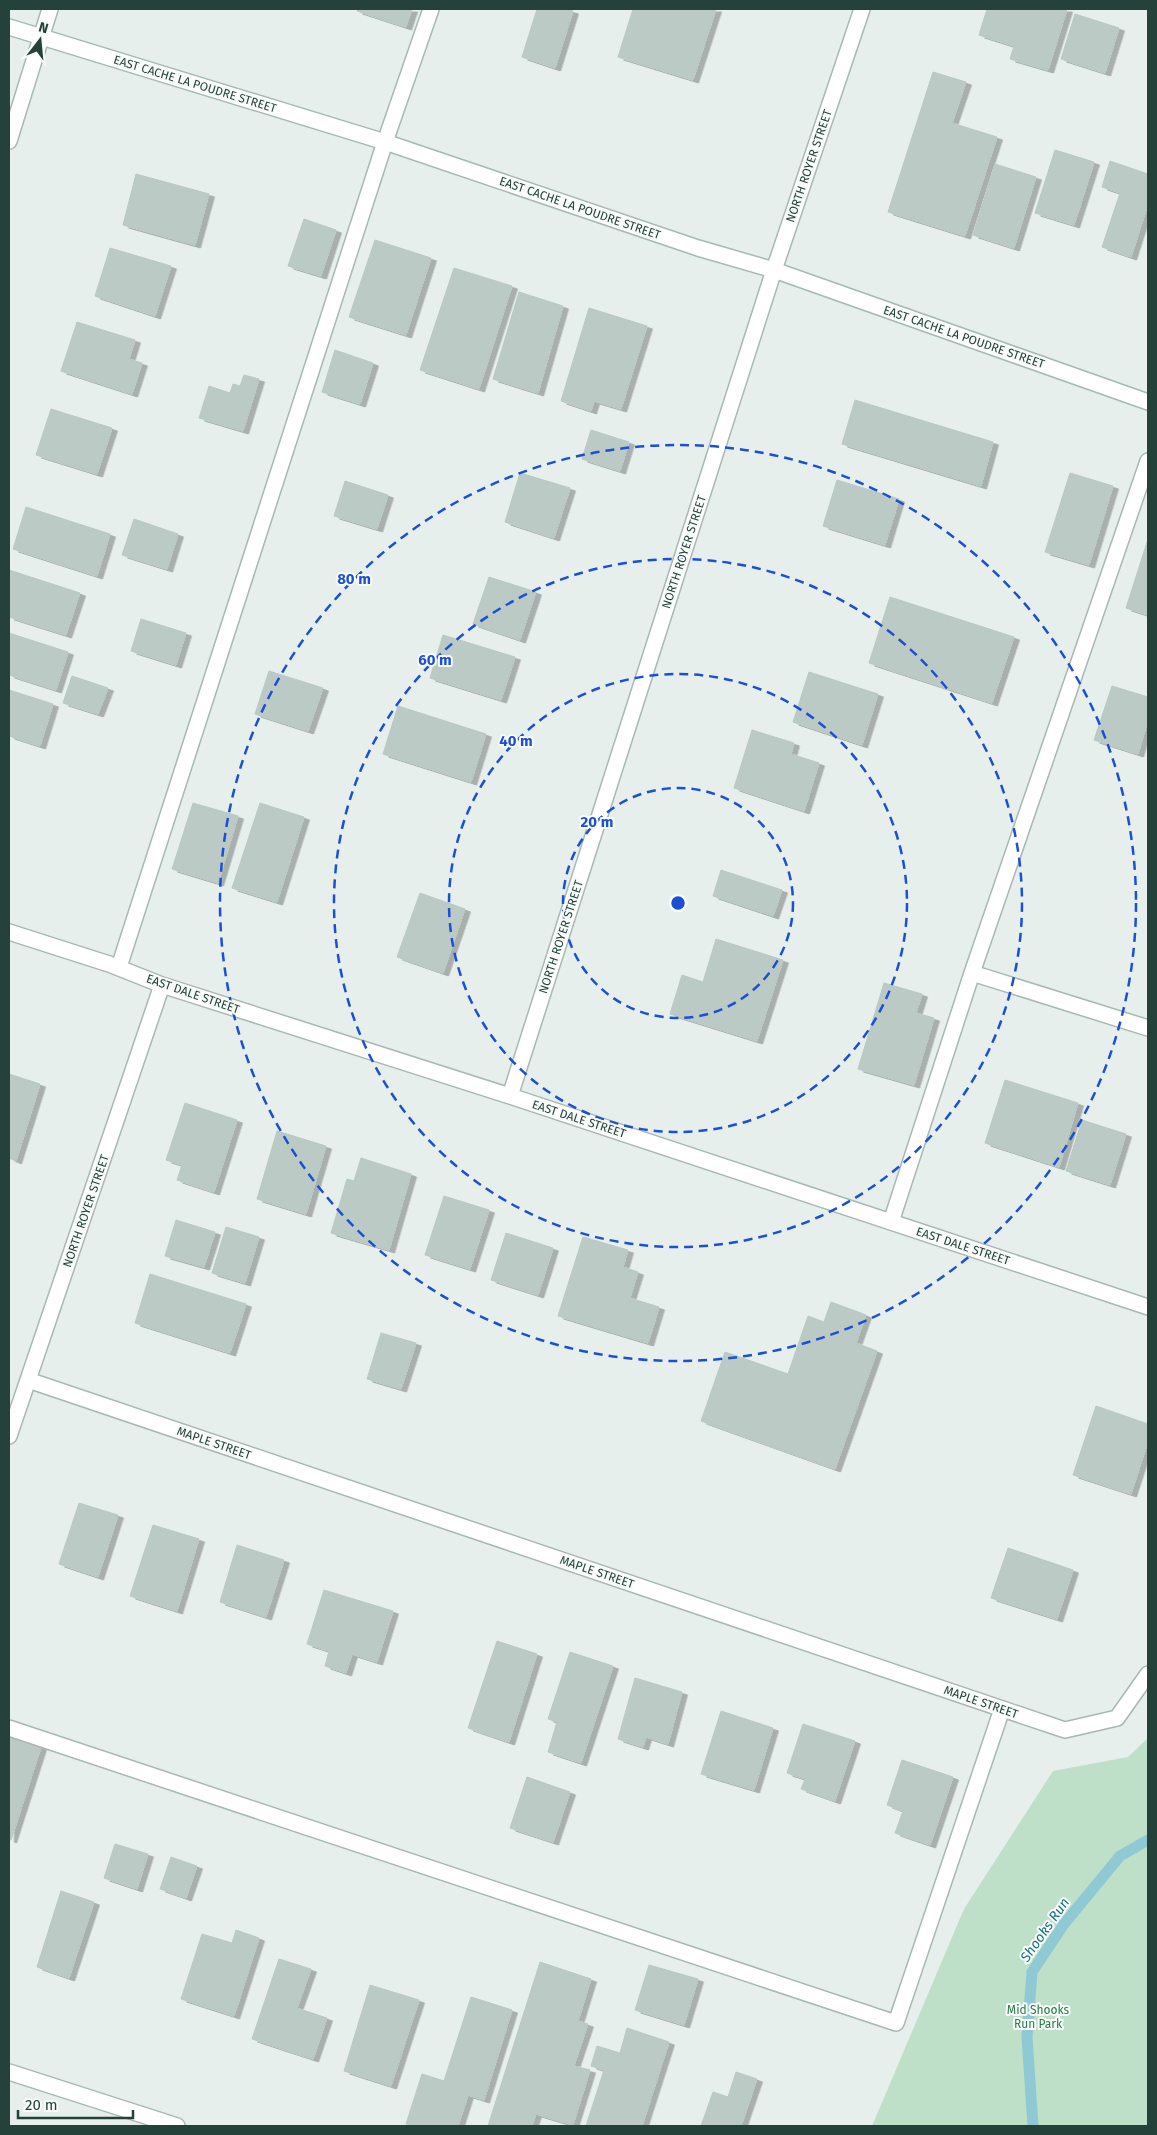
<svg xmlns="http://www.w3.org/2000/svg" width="1157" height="2135" font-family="'Fira Sans',sans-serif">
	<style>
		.green { fill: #bfe0c8 }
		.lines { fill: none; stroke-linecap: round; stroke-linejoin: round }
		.stream { stroke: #8ec9d4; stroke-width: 11 }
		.building { fill: #bbcac4; stroke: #b8c9c2; filter: url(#shadow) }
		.lane-casing { stroke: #a8b8b2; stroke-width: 18 }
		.street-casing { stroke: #a8b8b2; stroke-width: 18 }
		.secondary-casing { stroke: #a4bbb3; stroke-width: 18 }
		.lane { stroke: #fff; stroke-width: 15 }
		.street { stroke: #fff; stroke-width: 15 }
		.secondary { stroke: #fff; stroke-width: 15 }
		.ring { fill: none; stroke: #1d4ed8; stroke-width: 2.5; stroke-dasharray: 9 6 }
		.labels { text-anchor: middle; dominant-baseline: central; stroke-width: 4; stroke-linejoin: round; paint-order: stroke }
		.street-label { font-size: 12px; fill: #24423a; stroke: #f7fbf9 }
		.park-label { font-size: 12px; fill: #2d7a4b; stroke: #f7fbf9 }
		.water-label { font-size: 14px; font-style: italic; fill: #1c6f80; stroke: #f7fbf9 }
		.centre { fill: #1d4ed8; stroke: #f7fbf9; stroke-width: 2.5 }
		.ring-label { font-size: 15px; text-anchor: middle; font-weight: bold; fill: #1d4ed8; stroke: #f7fbf9; stroke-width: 4; stroke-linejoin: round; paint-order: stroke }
	</style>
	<defs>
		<filter id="shadow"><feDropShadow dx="5.5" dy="3" stdDeviation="0" flood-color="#0004"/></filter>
	</defs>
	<rect width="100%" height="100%" fill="#e6efeb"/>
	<!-- green -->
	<path class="green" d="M1148,1738V2126H872L964,1909L1053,1771L1128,1757Z"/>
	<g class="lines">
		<!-- stream -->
		<path class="stream" d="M1033,2126L1027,2037L1032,1972L1064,1924L1120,1856L1148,1840"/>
	</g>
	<!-- building -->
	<path class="building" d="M358,9H412L406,27L357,11Z
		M537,9H565L573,11L555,68L522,57Z
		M633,9H716L693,80L618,57Z
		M987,9H1067L1048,70L1010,59L1014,46L979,35Z
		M1075,14L1119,28L1105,73L1061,59Z
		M933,72L966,82L952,123L997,137L965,236L888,212Z
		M1055,150L1094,162L1074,225L1035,213Z
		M1110,161L1148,174V204L1131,257L1102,247L1120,193L1102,187Z
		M995,164L1036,177L1014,248L973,235Z
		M136,174L209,194L195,245L123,225Z
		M304,219L336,230L321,276L288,266Z
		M375,240L431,258L406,335L349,317Z
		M110,248L171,266L155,316L95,296Z
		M454,268L512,286L479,389L420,370Z
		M519,292L563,306L538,393L493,379Z
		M589,308L647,326L621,409L594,401L591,411L561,401Z
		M77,322L135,340L129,359L142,363L132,394L61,371Z
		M335,350L373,363L360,404L322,392Z
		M244,375L259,379L243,431L199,418L209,386L230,393L233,384L240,386Z
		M855,400L993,442L981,486L842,444Z
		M51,409L112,428L97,474L36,455Z
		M591,430L629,442L620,471L582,459Z
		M520,473L570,488L554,538L505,522Z
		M1070,473L1113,486L1089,565L1045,552Z
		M837,480L899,499L885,545L823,526Z
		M345,481L388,495L377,529L334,516Z
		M26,507L110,534L97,576L13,549Z
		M134,519L178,534L167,569L122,555Z
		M1148,539V615L1126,608Z
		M9,570L80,593L66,635L9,617Z
		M489,577L536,592L520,640L473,624Z
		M890,597L1014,637L992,703L869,663Z
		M141,619L186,633L176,665L131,651Z
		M9,633L68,652L56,690L9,675Z
		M443,635L515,657L501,700L430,678Z
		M269,671L323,688L308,731L255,714Z
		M809,672L878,694L862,745L793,722Z
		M72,676L108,688L98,714L63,703Z
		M1112,686L1148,697V720L1138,754L1094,740Z
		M9,690L53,704L40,746L9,736Z
		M398,706L486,734L471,782L383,754Z
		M752,730L794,743L791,754L819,763L804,811L734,788Z
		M193,803L238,816L218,883L172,869Z
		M260,803L304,817L277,902L232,888Z
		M721,870L782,890L773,916L713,896Z
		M420,893L465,909L443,973L397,957Z
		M716,939L783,960L757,1041L670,1014L682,975L703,982Z
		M884,983L922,994L916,1013L934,1018L914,1085L858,1069Z
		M9,1074L40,1084L16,1161L9,1158Z
		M1005,1080L1078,1103L1059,1167L985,1143Z
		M185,1103L237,1120L214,1192L177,1180L182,1165L166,1160Z
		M1082,1120L1126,1134L1110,1185L1066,1171Z
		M277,1131L326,1146L306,1214L257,1199Z
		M361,1158L411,1174L389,1250L331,1233L347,1179L354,1181Z
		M444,1196L489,1210L470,1269L425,1255Z
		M176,1220L215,1232L204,1267L165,1256Z
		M226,1227L259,1237L245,1283L212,1273Z
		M506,1233L553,1248L538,1295L491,1280Z
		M583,1237L628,1250L623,1267L638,1272L630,1298L659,1307L648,1343L558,1316Z
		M150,1274L246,1304L230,1353L135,1323Z
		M831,1302L866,1315L856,1343L877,1351L835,1469L701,1421L725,1352L788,1374L808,1316L824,1322Z
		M381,1333L416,1343L401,1389L367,1379Z
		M1096,1406L1148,1424V1441L1131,1494L1073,1475Z
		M79,1503L118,1515L98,1577L59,1564Z
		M153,1525L199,1539L177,1611L130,1596Z
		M237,1545L284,1560L266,1617L220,1602Z
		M1008,1548L1073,1570L1057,1619L991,1598Z
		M324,1590L393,1611L377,1662L352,1654L346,1673L325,1666L329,1651L307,1644Z
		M497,1641L537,1654L509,1742L468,1728Z
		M570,1652L613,1666L581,1763L548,1752L557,1722L548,1719Z
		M635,1678L682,1692L668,1744L646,1737L643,1747L618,1739Z
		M721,1711L773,1728L754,1790L701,1774Z
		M803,1724L855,1741L835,1801L801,1789L805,1779L787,1773Z
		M9,1737L41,1747L11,1840L9,1839Z
		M902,1760L953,1777L930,1845L895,1833L903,1811L887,1805Z
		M527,1777L570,1792L553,1842L510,1828Z
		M115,1844L148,1854L137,1889L104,1878Z
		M171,1857L197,1866L186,1898L160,1889Z
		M61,1891L94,1902L69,1978L37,1967Z
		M236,1930L259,1938L234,2016L181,1999L202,1934L232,1943Z
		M279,1959L311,1969L297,2008L327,2018L313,2059L252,2039Z
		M540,1962L591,1979L578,2021L588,2024L574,2066L590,2070L573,2125L536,2114L532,2126H488Z
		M649,1965L698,1979L684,2025L635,2010Z
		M370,1985L419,2000L391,2086L344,2071Z
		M471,1997L512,2010L484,2100L468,2095L458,2126H413L406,2124L422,2074L444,2081Z
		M627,2028L669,2042L642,2126H586L604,2070L591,2066L597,2046L620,2053Z
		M736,2072L757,2079L741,2126H701L713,2092L728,2097Z"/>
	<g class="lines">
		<!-- lane casing -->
		<g class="lane-casing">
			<path id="lane" d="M119,967L385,142L431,9
				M972,973L1148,1028
				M891,1222L972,973L1148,461
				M9,1728L896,2023L1002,1709"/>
		</g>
		<!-- street casing -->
		<g class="street-casing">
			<path id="street" d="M9,141L50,9
				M9,932L109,964L162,985L510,1096L1148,1307
				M510,1096L774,270L862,9
				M28,1380L1065,1730L1117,1718L1148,1674
				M9,1436L162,985
				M9,2072L177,2126"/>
		</g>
		<!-- secondary casing -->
		<g class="secondary-casing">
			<path id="secondary" d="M9,27L385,142L698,248L774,270L1148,402"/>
		</g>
		<!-- lane -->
		<use href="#lane" class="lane"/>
		<!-- street -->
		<use href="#street" class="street"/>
		<!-- secondary -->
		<use href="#secondary" class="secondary"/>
	</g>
	<!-- distance rings -->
	<g class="ring">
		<circle cx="678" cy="903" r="115"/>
		<circle cx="678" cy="903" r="229"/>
		<circle cx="678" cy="903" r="344"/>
		<circle cx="678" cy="903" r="458"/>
	</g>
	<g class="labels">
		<!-- street labels -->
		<g class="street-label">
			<text transform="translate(195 84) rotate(17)">EAST CACHE LA POUDRE STREET</text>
			<text transform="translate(809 166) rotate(-71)">NORTH ROYER STREET</text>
			<text transform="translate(580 208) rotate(19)">EAST CACHE LA POUDRE STREET</text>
			<text transform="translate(964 337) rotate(19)">EAST CACHE LA POUDRE STREET</text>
			<text transform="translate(684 552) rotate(-72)">NORTH ROYER STREET</text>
			<text transform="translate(561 937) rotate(-72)">NORTH ROYER STREET</text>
			<text transform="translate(193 994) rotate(19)">EAST DALE STREET</text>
			<text transform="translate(579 1119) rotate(18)">EAST DALE STREET</text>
			<text transform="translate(86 1211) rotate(-71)">NORTH ROYER STREET</text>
			<text transform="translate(963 1246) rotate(18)">EAST DALE STREET</text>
			<text transform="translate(214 1443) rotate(19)">MAPLE STREET</text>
			<text transform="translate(597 1572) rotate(19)">MAPLE STREET</text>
			<text transform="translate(981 1702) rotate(19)">MAPLE STREET</text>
		</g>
		<!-- park labels -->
		<g class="park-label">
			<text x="1038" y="2010">Mid Shooks<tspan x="1038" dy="14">Run Park</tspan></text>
		</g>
		<!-- water labels -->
		<g class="water-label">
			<text transform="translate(1045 1930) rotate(-55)">Shooks Run</text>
		</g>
	</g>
	<circle cx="678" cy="903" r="8" class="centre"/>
	<g class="ring-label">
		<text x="354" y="584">80 m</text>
		<text x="435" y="665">60 m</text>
		<text x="516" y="746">40 m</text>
		<text x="597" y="827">20 m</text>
	</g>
	<!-- border -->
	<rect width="1157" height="2135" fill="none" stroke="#24423a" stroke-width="20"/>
	<!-- north arrow -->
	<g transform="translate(40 40) rotate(16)" stroke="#f7fbf9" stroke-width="4" paint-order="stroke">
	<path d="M0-4L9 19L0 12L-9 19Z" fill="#24423a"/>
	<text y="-8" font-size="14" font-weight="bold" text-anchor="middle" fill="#24423a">N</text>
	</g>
	<!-- scale -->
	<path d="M18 2110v8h115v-8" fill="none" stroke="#24423a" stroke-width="2.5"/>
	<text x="25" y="2110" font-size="15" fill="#24423a" stroke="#f7fbf9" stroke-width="4" paint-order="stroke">20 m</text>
</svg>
